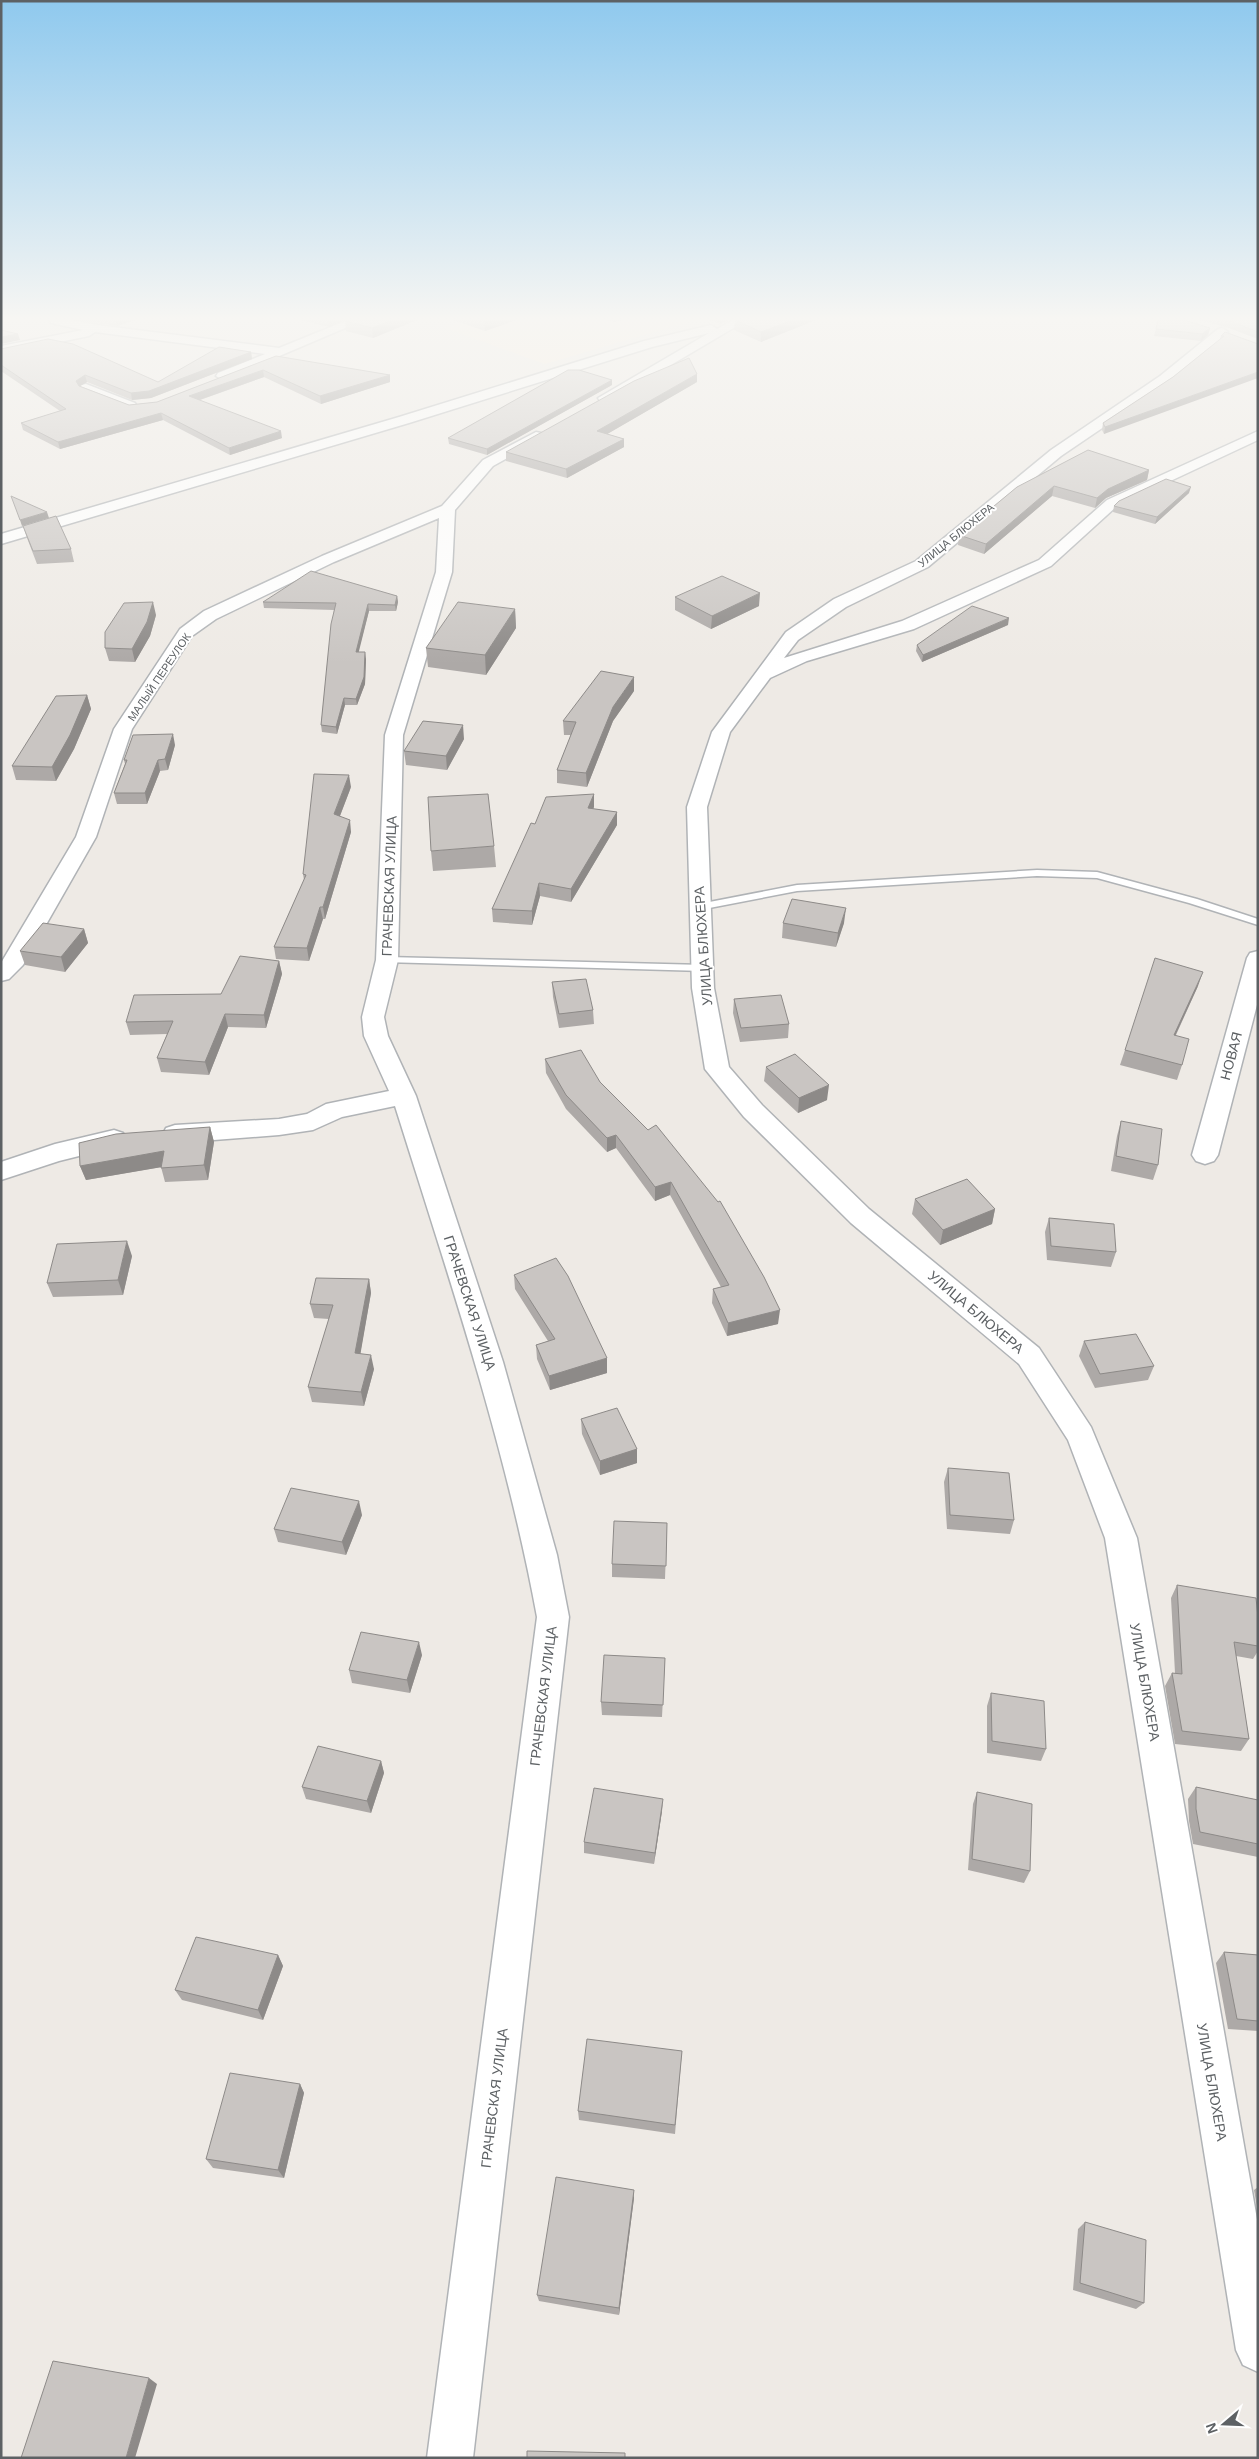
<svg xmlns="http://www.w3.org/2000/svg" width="1259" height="2459" font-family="Arial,sans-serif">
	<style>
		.commercial { fill: #fbeddc }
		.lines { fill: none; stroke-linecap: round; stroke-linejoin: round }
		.service-casing { stroke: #b0b3b6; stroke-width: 3 }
		.minor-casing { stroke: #b0b3b6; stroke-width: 3 }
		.service { fill: #fff; fill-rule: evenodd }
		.minor { fill: #fff; fill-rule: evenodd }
		.wall { fill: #ada9a7 }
		.shaded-wall { fill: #8d8a88 }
		.building { fill: #c9c5c2; stroke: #8d8a88 }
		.labels { text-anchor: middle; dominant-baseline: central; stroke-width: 4; stroke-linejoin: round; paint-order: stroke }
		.far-street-label { font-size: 11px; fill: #5d6164; stroke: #fff }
		.street-label { font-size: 14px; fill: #5d6164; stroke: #fff }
	</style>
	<rect width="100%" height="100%" fill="#eeeae5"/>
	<!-- commercial -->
	<path class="commercial" d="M464,320H695L545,364L445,328Z"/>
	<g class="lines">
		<!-- service casing -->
		<g class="service-casing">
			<path id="service" d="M1037,870L1097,872L1197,899L1258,919V925L1189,903L1097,878L1037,876L797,891L699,910L694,907L699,904L797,885Z
				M387,957L704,965L709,968L704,971L383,962L382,960Z"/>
		</g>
		<!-- minor casing -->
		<g class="minor-casing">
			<path id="minor" d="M49,320H71L97,325L279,348L348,320H364L223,380L216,376L218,373L265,354L95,332L89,336L1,354V346L83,330L51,323Z
				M733,320H747L610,401H600L598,398L709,333L652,347L409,423L1,544V534L399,417L644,341L711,325L717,329Z
				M1222,328L1228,332L1226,335L1170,382L1061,456L928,567L846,607L798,640L784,658L902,621L1039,560L1107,500L1258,431V440L1117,506L1051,566L914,629L807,661L770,678L730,732L707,807L714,988L729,1067L762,1105L869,1209L1039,1348L1091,1427L1137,1538L1258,2225V2372L1243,2365L1236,2350L1105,1538L1068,1440L1019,1364L851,1223L744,1117L705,1069L692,988L687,807L712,732L786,632L834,599L916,561L1051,450L1160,376L1218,329Z
				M86,384L135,403L137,406L130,410L125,409L81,391L79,388L81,385Z
				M536,432L541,433L543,436L541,439L493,466L455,510L452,572L403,735L398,960L384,1017L388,1036L416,1096L503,1362L557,1555L569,1617L473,2458H427L537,1617C505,1443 448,1275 395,1106L342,1117L313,1130L279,1135L175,1143L166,1140L163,1134L166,1128L175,1125L279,1119L307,1114L326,1104L389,1091L364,1036L362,1017L376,960L385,735L436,572L439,518L334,562L216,619L192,636L132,729L96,837L23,965L9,979L1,981V963L76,837L114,729L180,629L204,611L322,556L442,506L483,460Z
				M1258,951V1001L1218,1155L1214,1161L1205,1164L1196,1161L1192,1155L1247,958L1250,953Z
				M114,1130L123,1133L126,1139L123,1145L59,1161L1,1180V1162L55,1144Z"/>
		</g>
		<!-- service -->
		<use href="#service" class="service"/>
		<!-- minor -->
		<use href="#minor" class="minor"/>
	</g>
	<!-- wall -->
	<path class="wall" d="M79,320H135L117,326Z
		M300,320H345L329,327Z
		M347,320H417L373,338L346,331L345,321Z
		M453,320H516L485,331Z
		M607,320H622L614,322Z
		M710,320H728L720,324Z
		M735,320H816L761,342L734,330Z
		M1158,320L1210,328L1208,335L1201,341L1154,336Z
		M1199,320H1258V339L1229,328Z
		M1221,336L1258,344L1104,434L1102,430L1103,423L1173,377L1220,339Z
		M1,349L158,382L251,352L252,359L151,398L132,400L87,382L80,386L129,405L157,402L276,356L390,382L321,404L264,377L200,400L282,438L230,455L163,420L60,449L23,430L21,423L60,411L1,371Z
		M697,382L607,434L624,439V447L567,478L506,461V452Z
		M612,385L487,455L449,444L448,438Z
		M1149,470L1147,480L1106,498L1095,508L1052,496L984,554L958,545L959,535L1017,487Z
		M1189,493L1155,524L1113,512L1114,506Z
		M23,526L71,549L74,562L37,564L27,538Z
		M397,596L398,602L396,611H369L358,652L366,659L365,684L357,705H345L337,734L322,732L321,725L334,610L264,608L263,602Z
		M675,597L759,606L711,629L675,610Z
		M515,609L516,628L486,675L428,667L426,648Z
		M156,615L150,636L135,662L109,661L105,648Z
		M1008,625L922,662L916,651L917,645Z
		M634,691L613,721L587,787L557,783V770L571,735H564L563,721Z
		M87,695L91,709L74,749L56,781L16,780L12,766Z
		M464,739L447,770L406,765L404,751Z
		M175,745L168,770L160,771L147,804H117L114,793L125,764L124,760Z
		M351,787L340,816L351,832L325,919H323L309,961L276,959L274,947L304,880L303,874Z
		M594,794L593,809L617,812V825L571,902L540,896L532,925L493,922L492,909L535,824Z
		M494,846L496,867L433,871L431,851Z
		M783,923H844L836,947L782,938Z
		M84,929L88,943L65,972L25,965L20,951Z
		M279,961L282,974L266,1028L228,1027L209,1075L161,1072L157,1058L167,1034L130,1035L126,1022L221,994Z
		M552,982L593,1010L594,1024L559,1028L553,997Z
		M1198,986L1176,1035L1182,1065L1177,1080L1120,1065L1125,1050Z
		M734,999L789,1024L788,1038L740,1042L733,1013Z
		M545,1059L600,1082L778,1324L727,1336L712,1303L713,1289L721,1287L670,1195L655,1201L616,1148L607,1152L566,1109L546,1073Z
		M766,1067L827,1100L798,1113L764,1081Z
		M1121,1121L1158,1165L1153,1180L1111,1171L1117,1136Z
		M210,1127L214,1142L208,1180L165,1182L161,1167L86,1180L80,1166Z
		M915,1199L995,1209L992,1224L940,1245L912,1214Z
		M1049,1218L1116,1252L1111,1267L1047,1260L1045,1232Z
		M132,1256L123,1295L53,1297L47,1283Z
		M514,1275L607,1373L550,1390L537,1359L536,1345L548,1341L515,1289Z
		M369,1279L371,1293L360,1354L374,1369L364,1406L312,1402L308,1387L329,1319L314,1318L310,1304Z
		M1084,1341L1154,1366L1148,1380L1095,1388L1079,1356Z
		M581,1419L637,1449V1463L600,1475L582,1434Z
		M948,1468L1014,1520L1010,1534L947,1529L944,1482Z
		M362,1515L346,1555L278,1542L274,1529Z
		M667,1523L665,1579L612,1577V1564Z
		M1177,1585L1258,1617V1651L1253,1659L1236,1656L1249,1739L1241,1751L1175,1744L1165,1686L1172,1673H1175L1171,1598Z
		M422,1655L410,1693L352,1683L349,1670Z
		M665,1658L662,1717L602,1715L601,1702Z
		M991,1693L1046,1749L1041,1761L987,1753V1706Z
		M381,1761L384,1773L371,1813L306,1799L302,1787Z
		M1196,1787L1258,1800V1857L1193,1844L1189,1821L1188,1799Z
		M977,1792L1030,1871L1024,1883L968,1870L973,1804Z
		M662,1811L654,1864L584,1853V1842Z
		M1224,1952L1258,1955V2031L1228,2029L1216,1963Z
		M278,1955L283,1966L263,2020L182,2000L175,1990Z
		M682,2051L675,2134L579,2120L578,2111Z
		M300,2084L304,2093L284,2178L213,2168L206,2159Z
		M1258,2187V2213L1254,2190Z
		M634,2198L619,2315L539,2301L537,2295Z
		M1085,2222L1144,2303L1136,2309L1073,2290L1078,2229Z"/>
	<!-- shaded-wall -->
	<path class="shaded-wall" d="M115,320H135L117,326Z
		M328,320H345L329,327Z
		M392,320H417L373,338L372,328Z
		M484,320H516L485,331Z
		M614,320H622L614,322Z
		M720,320H728L720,324Z
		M792,320H816L761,342V332Z
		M1210,328L1208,335L1201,341L1202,334Z
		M18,334L20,340L1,344V337Z
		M251,352L252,359L151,398L132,400L131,393Z
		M263,370L264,377L191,403L189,396Z
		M1258,372V378L1104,434L1105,427Z
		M697,374V382L597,440V431Z
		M85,375L87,382L77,388L76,381Z
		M390,375V382L321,404L320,396Z
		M612,380V385L487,455V449Z
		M161,413L163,420L60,449L58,442Z
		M281,431L282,438L230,455L229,448Z
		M624,439V447L567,478L566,469Z
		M1149,470L1147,480L1106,498L1095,508L1097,498L1108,489Z
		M1054,486L1052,496L984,554L986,544Z
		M1191,487L1189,493L1155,524L1157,517Z
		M47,512L49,518L22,526L20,520Z
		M760,593L759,606L711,629L712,616Z
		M397,596L398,602L396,611L395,605Z
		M153,602L156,615L150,636L135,662L132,649Z
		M368,604L369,611L357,659L356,652Z
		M515,609L516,628L486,675L485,655Z
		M1009,618L1008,625L922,662L923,655Z
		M365,652L366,659L365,684L357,705L356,699Z
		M634,677V691L613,721L587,787L586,773L613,707Z
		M87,695L91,709L74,749L56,781L52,767Z
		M344,698L345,705L337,734L336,727Z
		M463,725L464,739L447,770L446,756Z
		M173,734L175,745L168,770L165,759Z
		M158,760L160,771L147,804L145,793Z
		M349,775L351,787L336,826L334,814Z
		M594,794V807L589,822L588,808Z
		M617,812V825L571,902V889Z
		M350,820L351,832L325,919L323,907Z
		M539,883L540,896L532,925V911Z
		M320,907L323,919L309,961L307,948Z
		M846,908L844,923L836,947L838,933Z
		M84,929L88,943L65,972L61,957Z
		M279,961L282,974L266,1028L264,1015Z
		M1203,972L1198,986L1169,1049L1174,1035Z
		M225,1014L228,1027L209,1075L205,1062Z
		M829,1085L827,1100L798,1113L799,1098Z
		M210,1127L214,1142L208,1180L204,1165Z
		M616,1135V1148L607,1152V1138Z
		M164,1151L168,1166L86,1180L80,1166Z
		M671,1182L670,1195L655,1201V1187Z
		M995,1209L992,1224L940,1245L943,1230Z
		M127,1241L132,1256L123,1295L118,1280Z
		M369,1279L371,1293L358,1368L355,1353Z
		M780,1310L778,1324L727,1336L728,1323Z
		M371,1355L374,1369L364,1406L361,1392Z
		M607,1358V1373L550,1390L549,1376Z
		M637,1449V1463L600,1475V1461Z
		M359,1501L362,1515L346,1555L342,1542Z
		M419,1642L422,1655L410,1693L407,1680Z
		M381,1761L384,1773L371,1813L367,1801Z
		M663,1799L662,1811L654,1864L655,1853Z
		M278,1955L283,1966L263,2020L258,2010Z
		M300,2084L304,2093L284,2178L278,2170Z
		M634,2190V2198L619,2315V2308Z
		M149,2378L157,2384L135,2458H126Z"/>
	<!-- building -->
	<path class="building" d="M347,320H392L372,328L345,321Z
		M735,320H792L761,332Z
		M1158,320H1184L1210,328L1202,334L1156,329Z
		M1224,320H1258V332L1230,321Z
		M1,330L18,334L1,337Z
		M1225,332L1258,344V372L1105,427L1103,423L1173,377L1224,336H1221Z
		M48,339L73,344L158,382L219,347L251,352L149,391L131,393L85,375L76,381L79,386L129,405L157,402L276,356L390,375L320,396L263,370L189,396L281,431L229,448L161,413L58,442L21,423L66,409L1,365V349Z
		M689,358L697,374L597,431L624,439L566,469L506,452L634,381Z
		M568,370H579L612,380L487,449L448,438Z
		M1088,450L1149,470L1108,489L1097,498L1054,486L986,544L959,535L1017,487Z
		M1166,479L1191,487L1157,517L1114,506L1119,501Z
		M11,496L47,512L20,520Z
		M56,516L71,549L33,551L23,526Z
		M311,571L397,596L395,605L368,604L356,652H365L364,677L356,699L344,698L336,727L321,725L331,624L336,603L263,602Z
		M722,576L760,593L712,616L675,597Z
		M153,602L147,622L132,649L105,648V632L124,603Z
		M458,602L515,609L485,655L426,648Z
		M972,606L1009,618L923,655L917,645Z
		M601,671L634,677L613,707L586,773L557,770L576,722L563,721Z
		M87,695L70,735L52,767L12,766L56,696Z
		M423,721L463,725L446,756L404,751Z
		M173,734L165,759L158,760L145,793H114L127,760H124L133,735Z
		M314,774L349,775L334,814L350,820L323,907H320L307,948L274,947L306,875L303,874Z
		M488,794L494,846L431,851L428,797Z
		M594,794L588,808L617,812L571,889L539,883L532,911L492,909L531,823L535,824L546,797Z
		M792,899L846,908L838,933L783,923Z
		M43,923L84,929L61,957L20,951Z
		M240,956L279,961L264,1015L225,1014L205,1062L157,1058L173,1021L126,1022L134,995L221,994Z
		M1155,958L1203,972L1174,1035L1189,1039L1182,1065L1125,1050Z
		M586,979L593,1010L559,1014L552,982Z
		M781,995L789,1024L741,1028L734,999Z
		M581,1050L600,1082L648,1130L656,1125L718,1202L720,1201L764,1277L780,1310L728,1323L713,1289L729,1285L671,1182L655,1187L616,1135L607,1138L566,1095L545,1059Z
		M795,1054L829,1085L799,1098L766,1067Z
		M1121,1121L1162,1129L1158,1165L1116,1156Z
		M210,1127L204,1165L161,1168L164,1151L80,1166L79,1143L116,1134Z
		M967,1179L995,1209L943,1230L915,1199Z
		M1049,1218L1114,1224L1116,1252L1051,1246Z
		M127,1241L118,1280L47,1283L57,1244Z
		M556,1258L568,1276L607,1358L549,1376L536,1345L555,1339L514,1275Z
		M316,1278L369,1279L355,1353L371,1355L361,1392L308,1387L333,1305L310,1304Z
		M1136,1334L1154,1366L1100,1374L1084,1341Z
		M617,1408L637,1449L600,1461L581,1419Z
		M948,1468L1009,1473L1014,1520L950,1515Z
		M291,1488L359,1501L342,1542L274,1529Z
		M614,1521L667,1523L666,1566L612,1564Z
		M1177,1585L1256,1598L1258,1617V1646L1234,1642L1249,1739L1182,1731L1172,1673L1182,1674Z
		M361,1632L419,1642L407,1680L349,1670Z
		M604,1655L665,1658L663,1705L601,1702Z
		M991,1693L1044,1701L1046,1749L992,1741Z
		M318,1746L381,1761L367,1801L302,1787Z
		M1196,1787L1258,1800V1844L1200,1832L1196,1809Z
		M594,1788L663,1799L655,1853L584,1842Z
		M977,1792L1032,1804L1030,1871L972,1859Z
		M196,1937L278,1955L258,2010L175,1990Z
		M1224,1952L1258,1955V2021L1237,2019Z
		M587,2039L682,2051L675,2125L578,2111Z
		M230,2073L300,2084L278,2170L206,2159Z
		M556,2177L634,2190L619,2308L537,2295Z
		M1085,2222L1146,2240L1144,2303L1080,2283Z
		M53,2361L149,2378L126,2458H21Z
		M527,2451L625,2453V2458H527Z"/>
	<!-- sky -->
	<linearGradient id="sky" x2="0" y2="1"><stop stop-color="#8fc9ee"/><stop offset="0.48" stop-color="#f7f6f3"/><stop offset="1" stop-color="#f7f6f3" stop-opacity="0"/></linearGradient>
	<rect width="1259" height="664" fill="url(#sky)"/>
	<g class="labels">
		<!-- far-street labels -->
		<g class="far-street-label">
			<text transform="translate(956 535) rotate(-39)">УЛИЦА БЛЮХЕРА</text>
			<text transform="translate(159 677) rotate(-56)">МАЛЫЙ ПЕРЕУЛОК</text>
		</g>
		<!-- street labels -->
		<g class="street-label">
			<text transform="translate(389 886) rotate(-88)">ГРАЧЕВСКАЯ УЛИЦА</text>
			<text transform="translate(703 946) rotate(-94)">УЛИЦА БЛЮХЕРА</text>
			<text transform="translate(1231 1056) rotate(-75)">НОВАЯ</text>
			<text transform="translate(470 1303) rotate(72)">ГРАЧЕВСКАЯ УЛИЦА</text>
			<text transform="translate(976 1312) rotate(40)">УЛИЦА БЛЮХЕРА</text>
			<text transform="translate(1145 1682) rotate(80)">УЛИЦА БЛЮХЕРА</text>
			<text transform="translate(543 1696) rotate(-83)">ГРАЧЕВСКАЯ УЛИЦА</text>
			<text transform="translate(1212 2082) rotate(80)">УЛИЦА БЛЮХЕРА</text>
			<text transform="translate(494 2098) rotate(-83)">ГРАЧЕВСКАЯ УЛИЦА</text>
		</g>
	</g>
	<!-- border -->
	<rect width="1259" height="2459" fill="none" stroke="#5d6164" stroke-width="5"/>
	<!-- north arrow -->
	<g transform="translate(1224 2424) rotate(251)" stroke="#ffffff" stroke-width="4" paint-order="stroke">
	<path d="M0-4L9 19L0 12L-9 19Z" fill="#5d6164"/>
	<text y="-8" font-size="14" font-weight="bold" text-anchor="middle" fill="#5d6164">N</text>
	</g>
</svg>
